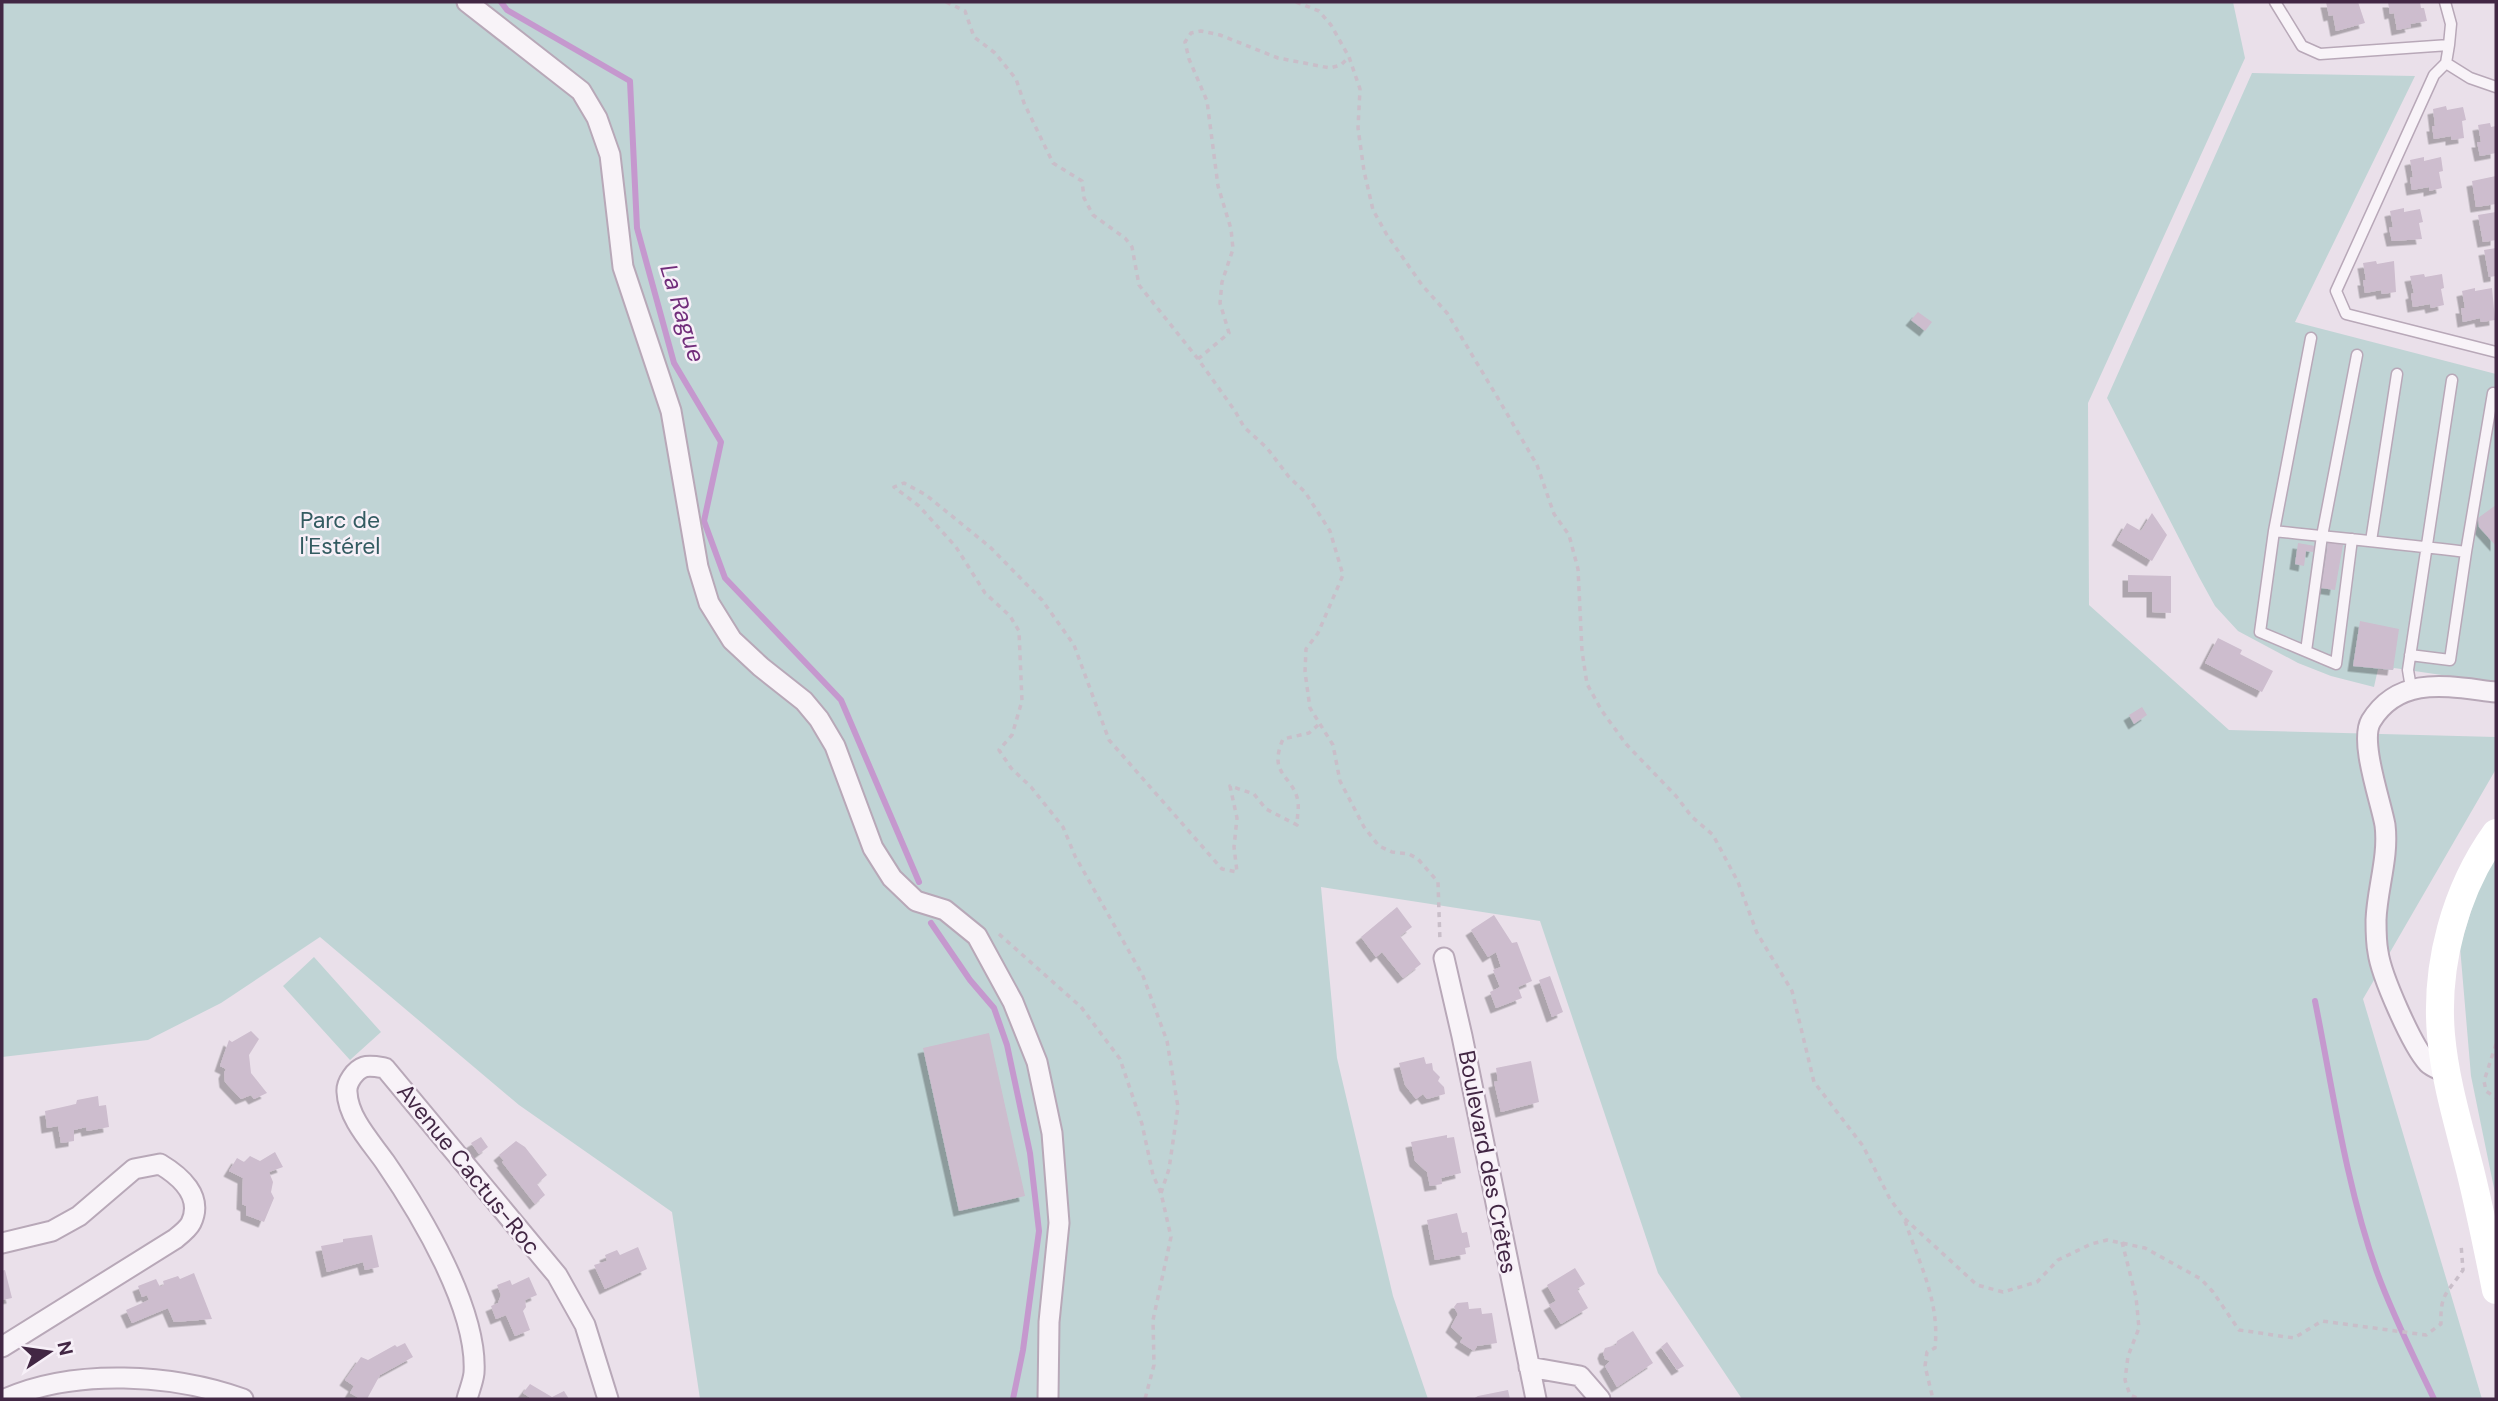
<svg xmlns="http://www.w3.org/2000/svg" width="2498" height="1401" font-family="'DM Sans',sans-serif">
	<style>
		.green { fill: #c0d4d5 }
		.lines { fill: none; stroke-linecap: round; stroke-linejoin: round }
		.stream { stroke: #c598ce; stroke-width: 6 }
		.building { fill: #cdbdce; filter: url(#shadow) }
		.service-casing { stroke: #b8a8b8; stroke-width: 13 }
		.minor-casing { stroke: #b8a8b8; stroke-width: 23 }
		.path { stroke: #c9bec9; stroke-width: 3.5; stroke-dasharray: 5 5; stroke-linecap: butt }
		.service { stroke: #f8f3f8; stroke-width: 10 }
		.minor { stroke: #f8f3f8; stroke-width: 19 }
		.secondary { stroke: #fff; stroke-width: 28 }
		.labels { text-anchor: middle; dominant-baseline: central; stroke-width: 5; stroke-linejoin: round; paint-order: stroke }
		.park-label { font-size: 23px; fill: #335b61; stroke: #f7f0f8 }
		.street-label { font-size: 23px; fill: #422744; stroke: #f7f0f8 }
		.water-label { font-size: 24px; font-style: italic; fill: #712d7b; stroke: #f7f0f8 }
	</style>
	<defs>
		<filter id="shadow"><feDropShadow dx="-5.5" dy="5.5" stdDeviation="0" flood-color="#0004"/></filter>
	</defs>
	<rect width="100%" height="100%" fill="#eae0ea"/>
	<!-- green -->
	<path class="green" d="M2,2H2233L2245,58L2088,403L2089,605L2229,730L2496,737V769L2363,999L2482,1399H1742L1658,1273L1540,921L1321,887L1337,1058L1393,1296L1428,1399H700L672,1212L519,1105L320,937L221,1003L148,1040L2,1057Z
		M2252,73L2415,76L2295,322L2496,374V683L2394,668L2393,670L2378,669L2374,687L2331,676L2298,663L2238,631L2215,606L2199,577L2107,398Z
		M2496,851V1198L2471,1076L2460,947L2483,872Z
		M314,957L381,1032L350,1060L283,986Z"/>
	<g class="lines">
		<!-- stream -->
		<path class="stream" d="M501,2L507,10L630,81L637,228L674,363L721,442L704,521L725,578L841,700L919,882
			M931,923L970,980L994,1008L1007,1045L1030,1153L1039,1231L1023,1350L1013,1399
			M2315,1001C2333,1091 2346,1185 2377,1272C2393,1316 2414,1357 2434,1399"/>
	</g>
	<!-- building -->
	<path class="building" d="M2326,2H2358L2365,23L2336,31L2333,15L2329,16Z
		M2388,2H2420L2421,8H2424L2427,21L2410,24L2411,27L2397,30L2394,13L2390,14Z
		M2446,106L2447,110L2463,107L2466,120L2462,121L2464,138L2451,140V136L2434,139L2432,126H2435L2433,109Z
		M2490,123L2491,127L2496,126V153L2480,156L2477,142H2481L2478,125Z
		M2424,157V161L2441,157L2443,171L2439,172L2442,188L2429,191V187L2412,190L2410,178L2413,177L2410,160Z
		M2496,176V204L2476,207L2472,181Z
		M2404,208V212L2420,209L2423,222L2419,223L2422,239L2392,241L2389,228L2393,227L2390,211Z
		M2496,212V240L2483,242L2478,215Z
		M2496,248V276L2489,277L2484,250Z
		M2376,261L2377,264L2394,261L2396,292L2382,294L2381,290L2365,293L2363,280H2366L2363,263Z
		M2424,274L2425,277L2442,274L2444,288L2441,289L2444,305L2431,308L2430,304L2413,307L2411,294L2414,293L2410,276Z
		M2475,288V291L2492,288L2495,320L2481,322L2480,318L2463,322L2461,308H2465L2462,291Z
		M1918,312L1932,322L1925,331L1911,320Z
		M2496,505V546L2479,527L2478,518Z
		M2152,513L2167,535L2152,561L2117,540L2127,523L2141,531Z
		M2328,542L2343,545L2335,590L2321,588Z
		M2298,543L2315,546L2313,552L2306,551L2304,566L2295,564Z
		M2128,575L2171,576V613L2152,612V592H2128Z
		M2360,621L2399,629L2393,670L2353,666Z
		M2218,638L2242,650L2240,654L2273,671L2262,692L2205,663Z
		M2142,707L2147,715L2134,724L2129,715Z
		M1397,907L1412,927L1400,936L1421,964L1403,978L1382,952L1376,957L1361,937Z
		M1494,915L1512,943L1517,942L1532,981L1518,987L1522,998L1496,1008L1490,992L1500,987L1493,970L1501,967L1496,952L1488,957L1471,930Z
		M1550,976L1563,1012L1552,1017L1539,980Z
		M251,1031L259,1039L249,1055L251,1073L267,1093L254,1099L251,1095L241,1099L225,1082L224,1073L226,1069L220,1066L229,1040L232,1042Z
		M989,1033L1025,1196L959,1211L923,1048Z
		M1424,1057L1426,1064L1432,1063L1433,1070L1440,1077L1438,1081L1444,1087L1445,1094L1427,1099L1423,1094L1416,1099L1405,1085L1399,1063Z
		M1531,1061L1539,1102L1501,1112L1494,1082L1498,1081L1496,1068Z
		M98,1096L99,1106L106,1105L109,1127L87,1131L86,1127L74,1130V1141L61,1143L58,1126L47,1128L45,1111L76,1104L77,1100Z
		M1447,1135V1138L1454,1137L1461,1173L1441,1178L1442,1184L1430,1186L1427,1172L1415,1161L1411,1142Z
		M481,1137L488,1147L479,1154L471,1143Z
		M516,1141L525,1147L547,1175L537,1184L545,1195L535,1204L502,1162L504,1161L499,1155Z
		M275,1152L283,1167L269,1172L273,1182L271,1192L274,1198L264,1222L246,1215V1206L242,1204L243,1178L229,1171L237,1158L244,1162L250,1156L260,1161Z
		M1457,1213L1462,1233L1467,1232L1470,1247L1465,1248L1466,1254L1435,1260L1427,1220Z
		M372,1235L379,1267L365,1270L363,1262L327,1272L321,1246L343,1242V1239Z
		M638,1247L647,1269L605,1289L594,1265L607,1261L605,1255L617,1250L620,1255Z
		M1575,1268L1585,1284L1577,1289L1588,1308L1561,1324L1549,1305L1556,1301L1547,1285Z
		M5,1270L12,1298L2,1300V1271Z
		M194,1273L212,1319L174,1322L168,1308L132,1323L126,1310L149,1300L147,1295L142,1297L138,1286L156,1279L160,1287L164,1285L163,1281L178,1276L180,1279Z
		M529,1277L537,1295L525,1300L526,1307L523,1311L530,1330L515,1336L506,1315L496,1319L491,1306L498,1303L501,1295L497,1285L510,1280L512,1285Z
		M1468,1302L1469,1309L1481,1308L1482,1314L1492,1313L1497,1343L1477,1346L1474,1351L1460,1342L1463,1338L1451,1327L1458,1314L1454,1307L1457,1303Z
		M1633,1331L1653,1363L1617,1387L1605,1366L1610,1361L1605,1359L1603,1353L1605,1348L1616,1345L1617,1341Z
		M1667,1342L1684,1366L1677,1370L1661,1347Z
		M405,1343L413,1357L380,1375L367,1399H361L350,1393L354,1386L345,1380L361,1357L368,1360L395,1345L397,1347Z
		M530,1384L552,1397L564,1391L569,1399H532L523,1393Z
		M1508,1390L1510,1399H1473L1478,1396Z"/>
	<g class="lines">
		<!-- service casing -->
		<g class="service-casing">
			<path id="service" d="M2275,2L2302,46L2320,54L2449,45
				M2445,2L2451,24L2449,45L2446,63L2434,75L2336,291L2346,314L2496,352
				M2446,63L2470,78L2496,87
				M2274,531L2311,338
				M2352,539L2336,664L2260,632L2274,531C2338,538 2402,544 2466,552L2450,660L2410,655
				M2371,541L2397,374
				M2466,552L2493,393
				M2306,651L2322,536L2357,355
				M2411,688L2408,670L2452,380"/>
		</g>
		<!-- minor casing -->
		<g class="minor-casing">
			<path id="minor" d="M467,2L581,91L597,118L610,155L623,267L671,411L698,567L709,603L732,640L761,667L804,701L819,719L835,746L873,848L892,878L916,901L945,910L977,936L1013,1002L1037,1062L1052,1133L1059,1223L1049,1322L1048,1399
				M1444,958L1462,1036L1536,1399
				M2446,1073C2441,1070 2432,1067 2428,1063C2412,1046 2381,975 2378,952C2376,942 2376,930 2376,920C2377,889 2389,857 2385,825C2381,802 2359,741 2371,721C2400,674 2450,687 2496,692
				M2,1243L52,1231L79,1216L134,1169L160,1164C180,1176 204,1196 191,1223C188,1229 180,1235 175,1239L2,1347
				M1529,1367L1580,1376L1600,1399
				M5,1399C75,1368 173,1374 243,1399
				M467,1399C469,1391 473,1382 474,1373C478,1309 420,1213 385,1162C371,1142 348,1118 347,1092C346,1083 355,1070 364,1067C370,1065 379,1067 385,1068L557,1275L585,1325L608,1399"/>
		</g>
		<!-- path -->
		<path class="path" d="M946,2L965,11L974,37L995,53L1016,79L1024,103L1053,163L1082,181L1084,198L1093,215L1125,238L1132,247L1139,285L1198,359L1235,411L1244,427L1267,448L1289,477L1305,492L1330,531L1343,575L1318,633L1306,649L1305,672L1310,708L1333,745L1340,781L1364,827L1379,846L1392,852L1409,854L1418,859L1438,882L1440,942
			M1296,2L1319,11L1331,25L1349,57L1360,89L1358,128L1364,171L1373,210L1387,235L1422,285L1447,313L1499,400L1537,465L1554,514L1569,535L1578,569L1582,651L1587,684L1602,711L1626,744L1676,796L1692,817L1713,835L1738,882L1757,933L1792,991L1814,1082L1863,1146L1890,1199L1904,1218L1977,1285L2003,1292L2037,1282L2058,1260L2091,1244L2107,1240L2145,1248L2201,1279L2213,1292L2239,1330L2294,1338L2322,1321L2426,1335L2441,1324C2440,1293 2447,1294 2463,1270L2461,1244
			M1198,359L1229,333L1220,303L1222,282L1233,249L1231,229L1218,186L1207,101L1189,59L1185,42L1191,33L1201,31L1220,35L1278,58L1330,68L1341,65L1349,57
			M999,934L1081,1007L1120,1059L1142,1124L1153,1175L1161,1193L1171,1237L1153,1320L1154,1365L1145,1399
			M2496,1044L2484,1081L2486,1091L2496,1098
			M1161,1193L1169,1169L1178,1107L1167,1041L1143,976L1075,856L1063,827L1031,787L1011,768L999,750L1012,735L1022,701L1019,631L1010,616L985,593L956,547L919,506L894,487L904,483L926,495L990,547L1042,600L1074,645L1109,740L1222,869L1237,872L1234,847L1237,818L1230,786L1254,794L1266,809L1297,825C1297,817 1299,809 1298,802C1294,775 1267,776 1283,739L1309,733L1318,725
			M1905,1221C1919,1263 1940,1301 1935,1348L1927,1352L1925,1366L1933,1399
			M2122,1242L2136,1297L2139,1328L2128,1356L2125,1380L2130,1395L2140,1399"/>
		<!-- service -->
		<use href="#service" class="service"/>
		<!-- minor -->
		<use href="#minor" class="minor"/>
		<!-- secondary -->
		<path class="secondary" d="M2496,833C2455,890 2435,965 2441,1035C2445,1081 2459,1126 2470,1170C2480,1210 2488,1250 2496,1290"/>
	</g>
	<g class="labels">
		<!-- park labels -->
		<g class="park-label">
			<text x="340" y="520">Parc de<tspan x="340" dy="26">l'Estérel</tspan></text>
		</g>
		<!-- street labels -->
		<g class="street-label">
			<text transform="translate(1488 1162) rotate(79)">Boulevard des Crêtes</text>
			<text transform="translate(469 1169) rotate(51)">Avenue Cactus-Roc</text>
		</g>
		<!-- water labels -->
		<g class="water-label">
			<text transform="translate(683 313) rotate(73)">La Rague</text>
		</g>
	</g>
	<!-- border -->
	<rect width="2498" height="1401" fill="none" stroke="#422744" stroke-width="7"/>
	<!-- north arrow -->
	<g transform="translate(49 1352) rotate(77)" stroke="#f7f0f8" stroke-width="5" paint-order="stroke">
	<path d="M0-5L12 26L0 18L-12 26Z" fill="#422744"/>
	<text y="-10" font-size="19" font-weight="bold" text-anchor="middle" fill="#422744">N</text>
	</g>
</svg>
